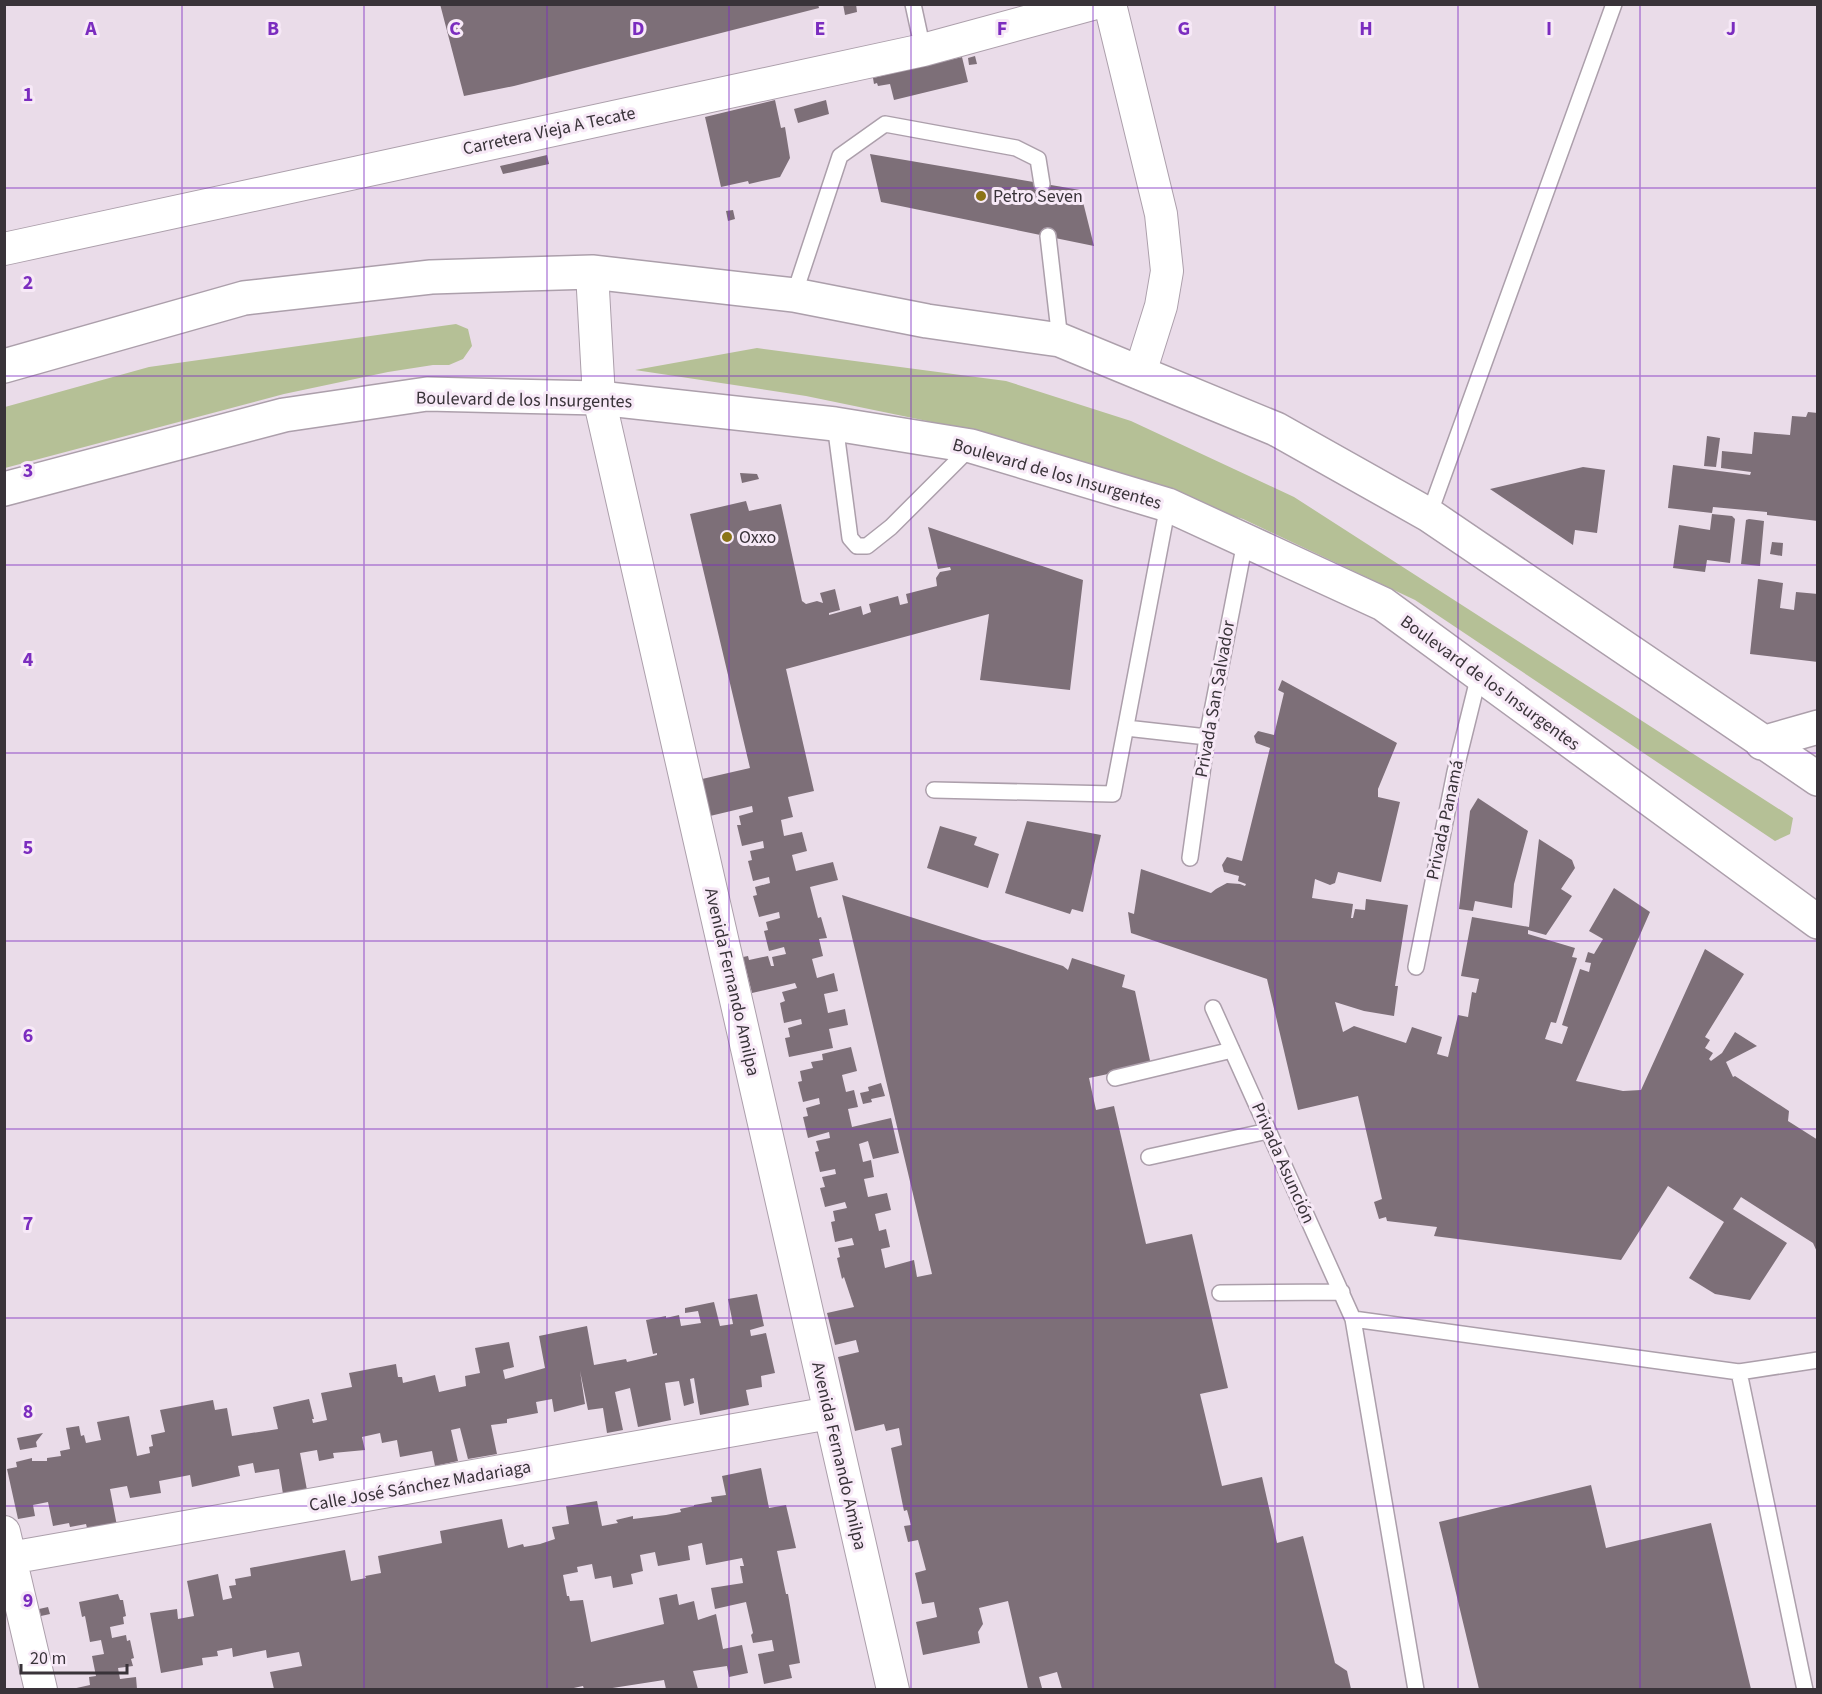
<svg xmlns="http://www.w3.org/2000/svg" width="1822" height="1694" font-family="'Source Sans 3',sans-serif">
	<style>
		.green { fill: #b5c096 }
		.building { fill: #7d6f78 }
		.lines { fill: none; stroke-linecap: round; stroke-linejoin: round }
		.lane-casing { stroke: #ac9fab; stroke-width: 18 }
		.street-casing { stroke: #ac9fab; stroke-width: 34 }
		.primary-casing { stroke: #ac9fab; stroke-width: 36 }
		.lane { stroke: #fff; stroke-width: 15 }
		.street { stroke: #fff; stroke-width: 32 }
		.primary { stroke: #fff; stroke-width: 33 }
		.grid { fill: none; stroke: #7b2cbf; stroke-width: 1.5; stroke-opacity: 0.55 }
		.poi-dot { fill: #8b7417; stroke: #f7e9f7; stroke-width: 2 }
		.labels { text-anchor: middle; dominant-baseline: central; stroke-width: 6; stroke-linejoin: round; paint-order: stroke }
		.street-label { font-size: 18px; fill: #393339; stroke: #f7e9f7 }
		.poi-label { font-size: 18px; fill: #393339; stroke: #f7e9f7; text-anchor: start }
		.grid-label { font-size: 20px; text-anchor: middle; font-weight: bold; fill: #7b2cbf; stroke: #f7e9f7; stroke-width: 6; stroke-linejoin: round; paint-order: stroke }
	</style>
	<rect width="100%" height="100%" fill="#eadce9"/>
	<!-- green -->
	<path class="green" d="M456,324L468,329L472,346L463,359L449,365H433L388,372L284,394L5,468V407L149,367Z
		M757,348L1006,381L1131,421L1294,497L1793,818L1790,834L1775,841L1415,600L1243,519L932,422L806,396L635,370Z"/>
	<!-- building -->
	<path class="building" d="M440,4H818L819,8L514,86L464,96Z
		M843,4H856L857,12L845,15Z
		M975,56L977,64L969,65L968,58Z
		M962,57L968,82L894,100L890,84L878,86L877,83L874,84L873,78Z
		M775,100L781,128L785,127L790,158L780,177L749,184L748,181L721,187L705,117Z
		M826,100L829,114L798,123L794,109Z
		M870,154L1080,190L1094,246L881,202Z
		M547,155L549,164L503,174L500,166Z
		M733,210L735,219L728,221L726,211Z
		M1808,412L1818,413V521L1767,515V512L1713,507L1712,513L1668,508L1673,465L1750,475L1751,472L1721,468L1722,451L1752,454L1754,432L1790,435L1792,416L1806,417Z
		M1707,436L1720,438L1716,467L1704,466Z
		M1583,467L1605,470L1597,533L1575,530L1573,545L1490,489Z
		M740,473L757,474L759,479L742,483Z
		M746,501L749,511L781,504L802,601L806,604L817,601L823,603L820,593L835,589L840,610L829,613V615L861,606L863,615L871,612L869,604L898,596L900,605L908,603L906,594L937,586L936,578L940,572L951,570L950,567L938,569L928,527L1083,580L1070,690L980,680L989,614L786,669L814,791L788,797L793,817L781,820L784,836L802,832L807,851L792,855L796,871L833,862L838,880L810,887L818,918L821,917L827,938L819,939L823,956L812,959L817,978L834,973L838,991L824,994L828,1013L845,1009L848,1025L829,1029L833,1048L789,1057L785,1038L790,1037L788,1028L802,1024L801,1019L784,1023L780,1003L785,1001L782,992L797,988L795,983L752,993L743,957L748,956L749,960L768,956L771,966H774L772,957L786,954L784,947L769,951L764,931L768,930L766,922L780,918L779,912L759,917L753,896L757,895L755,887L770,883L769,877L753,881L748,861L752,860L750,851L764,848L763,841L742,846L737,825H741L739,816L753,812L752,806L710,816L702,779L750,768L690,514Z
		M1712,514L1732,516L1735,519L1730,563L1707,560L1705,572L1673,568L1679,525L1710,530Z
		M1749,519L1764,521L1760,566L1741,564L1746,520Z
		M1772,542L1783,543L1782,556L1770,554Z
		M1758,579L1783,583L1780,608L1794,610L1796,592L1818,594V662L1750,654Z
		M1282,680L1397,743L1378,789V797L1400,802L1381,882L1338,872L1335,883L1330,885L1315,879L1312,898L1353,904L1351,918H1353L1355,909L1365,910L1366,899L1408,905L1395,986H1398L1394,1016L1364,1011L1335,1002L1343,1032L1354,1026L1406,1043L1412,1027L1442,1037L1437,1054L1448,1057L1458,1015L1468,1017L1472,992L1476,993L1479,979L1461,976L1472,917L1529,927L1539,839L1572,860L1575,868L1561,889L1572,896L1546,935L1528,930V934L1575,948L1572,957L1577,958L1556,1023L1551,1022L1545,1039L1562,1044L1568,1027L1562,1025L1580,969L1589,972L1591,963L1585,962L1588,952L1594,954L1603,939L1589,931L1614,888L1650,912L1576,1081L1623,1091L1641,1090L1705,949L1744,974L1705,1037L1710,1040L1705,1048L1713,1053L1709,1059L1711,1061L1722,1053L1735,1032L1757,1046L1726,1062L1733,1077L1735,1076L1789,1111L1788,1121L1818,1140V1254L1813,1243L1741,1197L1733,1209L1787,1243L1750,1300L1715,1294L1689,1278L1724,1222L1668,1186L1621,1260L1434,1236L1437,1227L1387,1221L1386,1217L1379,1219L1374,1202L1382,1199L1358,1096L1298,1110L1267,979L1131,933L1128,912L1134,914L1141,869L1211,893L1216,889L1227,883L1240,884L1245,886L1246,884L1238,881L1239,876L1224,872L1222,865L1227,857L1242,861L1270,748L1256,743L1254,736L1258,731L1274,735L1284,693L1278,690Z
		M1478,798L1528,831L1514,884L1512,908L1475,901L1473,911L1459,909L1470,811Z
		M1027,821L1101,835L1083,912L1072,909L1070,914L1005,893Z
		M940,826L977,837L974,845L999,854L988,888L927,868Z
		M842,895L1063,966L1068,970L1072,958L1125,975L1122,987L1135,991L1151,1065L1089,1078L1096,1110L1114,1106L1146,1244L1192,1234L1228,1388L1200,1394L1222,1486L1262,1477L1277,1543L1303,1536L1335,1663L1347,1671L1351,1689H1062L1057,1672L1039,1677L1042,1688L1028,1689L1008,1601L979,1608L983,1624L978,1632L980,1643L923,1655L916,1622L937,1617L934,1602L922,1604L915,1573L926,1570L918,1540L908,1542L904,1526L911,1525L907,1510L904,1511L891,1448L902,1445L899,1428L886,1431L884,1424L855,1431L838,1357L859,1352L856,1340L835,1345L827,1313L854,1307L844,1277L842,1279L837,1258L840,1257L838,1248L854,1245L852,1238L835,1242L831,1222L835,1221L833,1211L847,1208L845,1202L825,1207L820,1188L825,1187L822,1177L836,1174L835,1169L820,1172L815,1152L819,1151L816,1141L830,1138L829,1132L808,1138L803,1117L808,1116L806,1108L820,1104L819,1098L803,1102L798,1082L802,1081L800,1071L813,1068L811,1062L823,1060L822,1054L851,1047L857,1071L842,1075L846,1092L854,1090L858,1107L848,1109L852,1127L891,1118L899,1153L873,1159L868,1141L859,1144L863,1162L871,1160L874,1177L864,1179L868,1197L887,1193L891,1210L875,1214L879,1231L886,1229L890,1247L881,1249L885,1268L914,1260L917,1277L932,1274Z
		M881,1083L885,1096L871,1099L872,1102L863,1104L860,1093L869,1091L868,1087Z
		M757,1294L764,1326L750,1330L751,1336L766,1333L775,1373L761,1376L762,1387L746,1390L749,1405L700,1415L694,1378L690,1379L694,1403L684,1406L679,1381L665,1383L671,1420L638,1427L630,1388L615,1392L623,1430L607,1433L603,1408L588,1410L580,1371L585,1404L554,1412L552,1399L536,1402L538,1413L507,1419V1423L491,1425L497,1454L468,1459L460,1428L451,1430L458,1461L435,1466L432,1451L400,1457L397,1440L382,1443L380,1433L362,1437L365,1450L333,1453L334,1458L319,1461L317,1450L300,1453L307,1490L283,1494L279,1469L255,1473L253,1463L238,1466L240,1476L192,1487L190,1475L159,1481L161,1493L130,1498L127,1486L110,1489L117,1526L88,1532L86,1524L70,1527L69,1523L53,1526L48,1502L33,1505L35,1516L18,1519L7,1469L17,1467L16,1462L32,1458V1461H47V1458L61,1456L60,1451L70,1449L66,1428L79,1426L81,1436L84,1435L86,1443L101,1440L97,1422L129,1416L137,1456L150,1453L149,1447L153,1446L151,1435L165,1432L160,1410L213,1400L215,1410L227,1408L232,1436L278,1429L273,1407L309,1399L314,1419H312L313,1423L327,1420L321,1393L352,1387L349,1373L396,1364L398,1377H402L403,1383L435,1375L439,1392L466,1386L465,1376L480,1373L475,1348L509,1342L514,1367L503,1370L505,1379L545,1368L539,1336L587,1326L594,1365L626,1359L627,1362L657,1355V1353L653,1354L646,1320L666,1316V1318L679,1315L681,1326L701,1323L698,1311L685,1313V1308L714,1302L720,1326L733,1324L728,1299Z
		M43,1433L36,1442L37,1447L20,1450L17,1438Z
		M761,1468L769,1508L786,1505L796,1548L777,1551L786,1594H788L800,1663L789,1665L792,1678L764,1684L758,1654L774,1651L772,1640L753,1643L751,1635L753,1633L746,1602L715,1609L711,1588L743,1583L740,1566H744L742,1558L706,1565L702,1543L688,1546L690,1560L658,1566L655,1552L640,1555L643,1571L631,1574L633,1584L613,1588L611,1576L595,1579L592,1564L577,1567L578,1572L563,1575L567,1596H569L570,1601L583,1600L591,1642L664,1624L659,1598L677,1594L679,1605L694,1601L698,1620L716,1614L723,1649L742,1645L748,1673L729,1677L727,1666L693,1671L698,1689H666L664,1680L606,1689H584L583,1686L569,1689H274L270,1672L302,1666L299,1652L267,1658L266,1650L233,1657L232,1648L217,1651L218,1656L202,1658L203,1665L161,1673L150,1613L177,1609L178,1619L194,1616L187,1581L218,1574L223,1600L232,1598L229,1586L236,1585L235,1579L251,1576L250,1568L345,1550L351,1581L366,1578L365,1576L381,1573L378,1556L442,1543L440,1531L502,1519L508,1548L523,1544L524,1547L540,1544L555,1539L552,1527L569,1524L566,1506L597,1501L602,1526L618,1523L616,1520L633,1516V1519L666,1515L681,1512L680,1509L694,1506V1505L712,1502L711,1497L726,1495L722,1476Z
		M1591,1485L1606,1548L1711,1523L1751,1689H1479L1439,1522Z
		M118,1594L120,1600H123L126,1616L123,1617L124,1624L110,1627L112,1638L126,1635L127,1641L130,1640L134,1658L131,1659L133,1666L118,1668L120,1679L136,1677L137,1689H72L90,1685L89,1677L96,1676L92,1656L104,1654L101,1640L90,1642L85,1616L82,1617L79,1602Z
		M48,1607L50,1614L41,1616L39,1609Z"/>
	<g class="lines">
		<!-- lane casing -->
		<g class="lane-casing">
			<path id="lane" d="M913,4L923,50
				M1048,236L1060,340
				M794,295L840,156L885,124L1016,148L1038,159L1042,184
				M835,424L850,538L857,546H867L891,527L971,447
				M1429,515L1614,4
				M1126,728L1207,737
				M934,790L1113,794L1168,505
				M1190,858L1207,737L1245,542
				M1416,967L1455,772L1479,675
				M1213,1008L1353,1319L1416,1690
				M1115,1078L1232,1050
				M1149,1157L1268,1131
				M1220,1293L1342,1292
				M1353,1319L1739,1372L1818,1360
				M1739,1372L1805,1690"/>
		</g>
		<!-- street casing -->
		<g class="street-casing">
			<path id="street" d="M1110,4L1161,214L1167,271L1161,306L1140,373
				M4,249L923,50L1092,4
				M592,272L599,398L893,1690
				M4,1532L41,1690
				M10,1558L830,1413"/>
		</g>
		<!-- primary casing -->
		<g class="primary-casing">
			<path id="primary" d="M4,366L244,298L431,277L592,272L794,295L927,321L1060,340L1276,429L1429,515L1818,779
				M4,489L284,415L427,394L599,398L835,424L971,446L1168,505L1383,604L1818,922
				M1762,743L1818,727"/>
		</g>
		<!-- lane -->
		<use href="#lane" class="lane"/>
		<!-- street -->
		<use href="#street" class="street"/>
		<!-- primary -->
		<use href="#primary" class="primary"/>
	</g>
	<!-- grid -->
	<path class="grid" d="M182,4V1690M364,4V1690M547,4V1690M729,4V1690M911,4V1690M1093,4V1690M1275,4V1690M1458,4V1690M1640,4V1690M4,188H1818M4,376H1818M4,565H1818M4,753H1818M4,941H1818M4,1129H1818M4,1318H1818M4,1506H1818"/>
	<!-- markers -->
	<g class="poi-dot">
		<circle cx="981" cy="196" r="6"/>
		<circle cx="727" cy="537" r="6"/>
	</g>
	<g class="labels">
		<!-- street labels -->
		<g class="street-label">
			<text transform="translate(549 131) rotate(-12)">Carretera Vieja A Tecate</text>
			<text transform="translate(524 400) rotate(1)">Boulevard de los Insurgentes</text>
			<text transform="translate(1057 474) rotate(16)">Boulevard de los Insurgentes</text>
			<text transform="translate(1490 683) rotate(36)">Boulevard de los Insurgentes</text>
			<text transform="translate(1215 699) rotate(-80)">Privada San Salvador</text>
			<text transform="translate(1445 820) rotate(-78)">Privada Panamá</text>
			<text transform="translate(732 982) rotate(77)">Avenida Fernando Amilpa</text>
			<text transform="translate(1283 1163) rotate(66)">Privada Asunción</text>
			<text transform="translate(839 1456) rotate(77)">Avenida Fernando Amilpa</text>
			<text transform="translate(420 1486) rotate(-10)">Calle José Sánchez Madariaga</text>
		</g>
		<!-- poi labels -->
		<g class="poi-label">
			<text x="993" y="196">Petro Seven</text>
			<text x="739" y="537">Oxxo</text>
		</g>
	</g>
	<g class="grid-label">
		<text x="91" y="35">A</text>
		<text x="273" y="35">B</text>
		<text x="455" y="35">C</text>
		<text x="638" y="35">D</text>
		<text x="820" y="35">E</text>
		<text x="1002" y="35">F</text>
		<text x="1184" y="35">G</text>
		<text x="1366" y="35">H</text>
		<text x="1549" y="35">I</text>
		<text x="1731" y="35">J</text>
		<text x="28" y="101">1</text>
		<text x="28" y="289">2</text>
		<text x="28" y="477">3</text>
		<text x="28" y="666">4</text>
		<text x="28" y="854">5</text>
		<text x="28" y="1042">6</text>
		<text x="28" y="1230">7</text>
		<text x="28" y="1418">8</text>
		<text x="28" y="1607">9</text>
	</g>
	<!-- border -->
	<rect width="1822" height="1694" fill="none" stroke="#393339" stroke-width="12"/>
	<!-- scale -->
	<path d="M21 1664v9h106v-9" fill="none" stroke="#393339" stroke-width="3"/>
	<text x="30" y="1664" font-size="18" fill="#393339" stroke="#f7e9f7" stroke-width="4.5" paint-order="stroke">20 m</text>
</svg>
